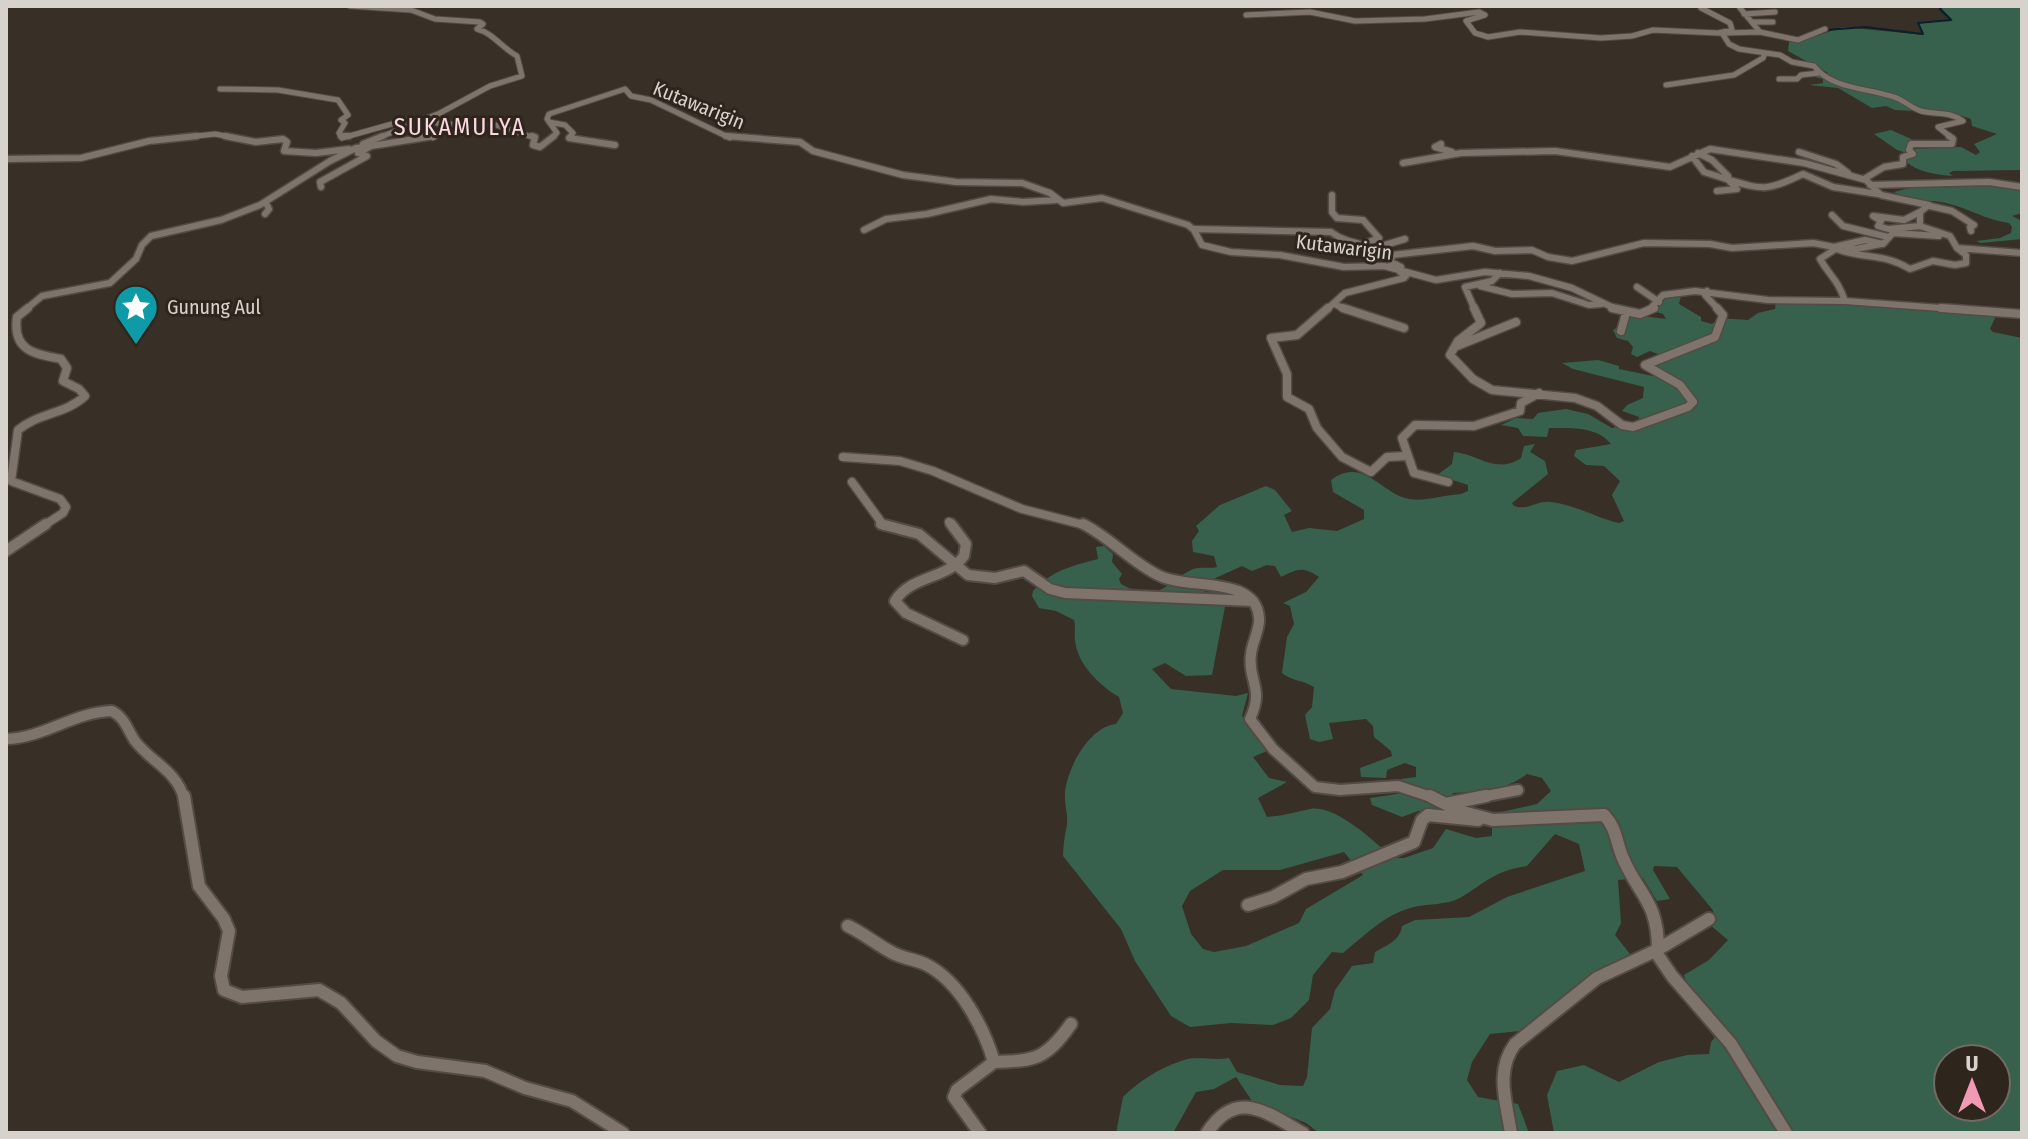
<svg xmlns="http://www.w3.org/2000/svg" width="2028" height="1139" font-family="'Fira Sans Condensed',sans-serif">
	<style>
		.green { fill: #37614c; fill-rule: evenodd }
		.lines { fill: none; stroke-linecap: round; stroke-linejoin: round }
		.stream { stroke: #08212d; stroke-width: 2 }
		.minor-far4-casing { stroke: #534b45; stroke-width: 7 }
		.minor-far3-casing { stroke: #534b45; stroke-width: 9 }
		.minor-far2-casing { stroke: #534b45; stroke-width: 11 }
		.minor-far1-casing { stroke: #534b45; stroke-width: 14 }
		.minor-casing { stroke: #534b45; stroke-width: 16 }
		.minor-far4 { stroke: #7f746b; stroke-width: 5 }
		.minor-far3 { stroke: #7f746b; stroke-width: 6 }
		.minor-far2 { stroke: #7f746b; stroke-width: 8 }
		.minor-far1 { stroke: #7f746b; stroke-width: 10 }
		.minor { stroke: #7f746b; stroke-width: 12 }
		.labels { text-anchor: middle; dominant-baseline: central; stroke-width: 6; stroke-linejoin: round; paint-order: stroke }
		.far-street-label { font-size: 20px; fill: #d8d2cd; stroke: #2e251d }
		.far-poi-label { font-size: 20px; fill: #d8d2cd; stroke: #2e251d; text-anchor: start }
		.far-quarter-label { font-size: 24px; letter-spacing: 2px; fill: #fbd8e1; stroke: #2e251d }
	</style>
	<rect width="100%" height="100%" fill="#382f27"/>
	<!-- green -->
	<path class="green" d="M1943,6H2022V170L1953,171L1949,173L1953,176C1938,175 1914,172 1904,159L1910,154L1897,150L1874,134L1891,130L1918,142L1913,149L1961,147L1976,155L1980,152L1974,144L1997,134L1972,126L1971,119L1953,113L1895,110L1886,106L1872,108L1838,88L1809,85L1823,83V79L1806,75L1828,73L1788,51L1789,42H1798L1843,27L1924,35L1919,23L1953,20L1942,9Z
		M1984,183L2022,188V213L2012,216L2022,221V239L1981,243L1976,241L2000,238L2011,233L2012,227L2009,223C1986,220 1968,208 1946,203C1928,199 1910,202 1894,192L1913,187Z
		M1689,294L1681,296L1679,304L1701,317V321L1712,324L1720,318L1748,320L1758,313L1775,309L1776,301H1831L1992,314L1995,318L1990,329L1993,332L2022,338V1133H1554L1547,1095L1557,1071L1584,1065L1619,1082L1659,1062L1687,1055L1709,1054L1711,1042L1720,1031L1688,987L1684,975L1709,960L1728,940L1710,925L1716,917L1712,909L1677,867L1654,866L1653,870L1670,899L1657,901L1643,878L1618,880L1621,923L1615,935L1630,954L1579,984L1521,1031L1490,1034L1472,1062L1467,1080L1478,1097L1518,1104L1529,1133H1319L1306,1123L1252,1101L1236,1077L1214,1089L1196,1092L1173,1133H1116L1123,1097C1139,1081 1161,1067 1184,1060C1198,1056 1214,1061 1229,1058L1237,1072L1280,1085L1303,1086L1307,1077L1312,1028L1330,1009L1335,990L1352,966L1373,963L1375,952C1387,945 1400,941 1402,926L1415,920L1469,917L1507,897L1585,871L1579,844L1555,834L1527,866C1495,870 1485,883 1460,898C1445,906 1426,903 1410,908C1383,916 1364,936 1343,953L1332,952L1313,975L1309,1000L1291,1018L1273,1025L1231,1023L1190,1027L1171,1016L1135,961L1121,929L1063,856C1063,845 1065,835 1067,824C1068,814 1064,803 1065,792C1068,767 1089,727 1116,724L1123,713L1119,697C1100,686 1077,664 1075,640C1074,634 1076,627 1074,620L1056,611L1039,608L1032,596L1033,591C1052,570 1072,566 1098,559L1096,547L1104,546L1113,554L1112,562L1122,574L1119,579L1121,584C1158,605 1164,584 1191,570C1197,566 1209,569 1217,567L1214,556L1193,552L1192,541L1199,531L1196,526L1220,505L1266,486L1275,490L1292,511L1284,515L1292,532L1309,528L1337,531L1364,519V510L1333,492L1331,480C1362,457 1379,490 1405,498C1422,503 1443,495 1461,494L1468,491V485L1437,475L1452,464L1454,452C1478,454 1496,475 1521,458L1524,446L1535,444L1530,452L1545,461L1548,474L1512,503L1514,506C1528,511 1537,500 1551,502C1576,505 1597,518 1619,523L1624,521L1612,495L1620,481L1604,466L1586,465L1574,456L1576,450L1611,444C1597,426 1570,428 1549,428L1547,437L1523,436L1518,428L1501,425L1516,418L1533,419L1538,413L1566,409L1588,414L1612,428L1639,421V417L1622,411L1627,405L1643,398L1644,387L1573,369L1562,363L1598,360L1619,366V369L1653,376L1651,366L1663,356L1650,351L1637,357L1631,354L1633,347L1628,341L1617,338L1613,330L1621,325L1628,314L1666,319L1663,314L1653,311L1664,296ZM1267,565L1275,566L1281,577C1297,569 1303,566 1319,577L1306,592L1283,603L1290,606L1294,624L1287,637L1282,673C1291,681 1303,680 1314,687L1312,707L1305,715L1310,739L1319,742L1333,739L1329,723L1366,719L1373,726L1374,737L1391,751L1392,756L1360,768L1361,777L1386,778L1387,770L1405,763L1416,767V777L1401,779L1403,793L1370,798L1372,805L1402,817L1418,811L1446,810L1453,793C1481,792 1504,791 1527,774L1542,778L1551,791L1537,804L1492,814V836L1476,838L1446,829L1433,848L1404,858H1393C1375,842 1335,804 1310,809C1295,812 1282,816 1267,817L1258,798L1287,782L1269,778L1253,757L1267,751L1242,716L1248,693L1236,696L1171,689L1152,669L1165,663L1186,676L1212,675L1227,596L1222,593L1207,594L1202,589L1209,581L1242,566L1252,571ZM1344,852L1363,875L1306,909L1299,923L1246,946L1214,952L1203,949L1191,934L1182,906L1190,891L1223,870H1280ZM1948,1059H1996V1107H1948Z"/>
	<g class="lines">
		<!-- stream -->
		<path class="stream" d="M1826,30L1865,27L1923,34L1918,23L1951,20L1940,9L1942,6"/>
		<!-- minor-far4 casing -->
		<g class="minor-far4-casing">
			<path id="minor-far4" d="M350,6L411,10L435,19L480,22L483,24L477,29C493,33 502,48 517,56L522,76L490,86L440,113L378,138
				M1744,14L1775,12
				M1246,15L1310,12L1355,21L1425,19L1479,12L1485,15L1466,21L1475,33L1488,37L1520,32L1601,38L1632,36L1653,30L1718,33L1732,30L1730,23L1701,8L1704,6
				M1753,22H1773
				M1760,32L1798,40L1825,29
				M1722,33L1729,44L1739,49L1780,55L1792,62L1814,66C1831,89 1868,88 1894,97C1904,100 1911,108 1921,111C1936,115 1950,111 1963,121L1938,127L1952,138
				M1725,33L1760,32L1740,8
				M1779,79H1797L1801,75L1819,73
				M1666,85L1734,75L1763,58L1765,53
				M220,89L278,90L338,100L348,115L341,120L345,123L339,133L342,138
				M428,118L439,124L496,125L535,138
				M549,122L565,125L573,133L569,138
				M178,138L215,134L235,138
				M342,138L406,120L415,122L434,135L433,138
				M552,138L557,133L547,119L549,114L625,89L631,96L651,100L730,138"/>
		</g>
		<!-- minor-far3 casing -->
		<g class="minor-far3-casing">
			<path id="minor-far3" d="M225,136L256,142L283,139L287,142L284,151L316,153L349,149
				M341,136H349
				M532,136L535,137L533,145L540,147L554,136
				M571,136L569,138L615,145
				M726,136L800,142L813,151L903,175L956,182L1022,183L1050,193L1063,203L1102,198L1188,225L1194,230L1202,245L1231,252L1280,255L1344,267L1384,266L1436,280L1485,272L1529,276L1572,288L1618,310
				M363,144L383,136
				M1441,144L1435,147L1452,152
				M371,146L434,136
				M1799,152L1836,164L1848,173
				M1698,153L1712,160L1728,176L1723,178C1763,190 1765,192 1803,174L1833,187L1878,194
				M1692,156L1704,172L1723,178
				M6,159L81,158L149,141L197,136
				M1403,163L1461,153L1555,151L1670,167L1710,149L1804,163L1866,180L1881,195L1929,205L1920,212V226L1950,236L1957,248L2022,253
				M1864,179L1884,167L1903,164V157L1913,154L1909,150L1911,144H1952L1953,139L1949,136
				M1870,185L1989,182L2022,187
				M1717,191L1737,189L1729,181
				M1332,195V212L1337,218L1363,220L1379,238L1366,243
				M1930,206L1952,211L1974,225L1970,227L1971,231
				M1920,212L1904,220L1873,216L1881,221L1878,226L1888,229L1920,226
				M265,214L269,209L266,203
				M1832,215L1843,226L1888,237
				M1194,229L1331,232C1349,246 1373,243 1392,255
				M864,230L886,219L927,214L991,199L1023,202L1056,200
				M1846,246L1856,249L1881,244
				M1378,247L1405,239
				M1834,248C1863,260 1882,252 1910,269L1933,261L1955,265L1966,263V255L1957,248
				M1834,250L1820,259C1831,278 1837,278 1845,301
				M1401,267L1391,262L1392,255L1473,246L1495,251L1532,250L1548,257L1572,261L1644,243L1710,244L1732,248L1813,243L1834,247L1865,240L1883,244L1893,233L1939,236
				M1480,286L1512,294L1552,293L1589,305L1601,304
				M1637,287L1659,302
				M1707,291L1705,295L1719,310
				M1335,304L1346,310
				M25,310L42,296L110,283L136,259L142,245L151,236L221,220L260,205L330,161L356,148L371,146L358,153L367,156L320,182L321,187
				M1326,310L1345,293L1404,278L1406,276L1400,272
				M1475,310L1465,287L1492,281L1500,273
				M1649,310L1663,295L1695,291L1768,300L1845,301L1968,310"/>
		</g>
		<!-- minor-far2 casing -->
		<g class="minor-far2-casing">
			<path id="minor-far2" d="M28,308L17,317C12,351 35,354 61,359L67,368L63,381L79,389L85,396C66,414 38,413 18,430L11,481L60,499L66,507L63,513L43,526
				M1328,308L1297,335L1271,338L1287,374V397L1309,409L1317,428L1342,457L1371,472L1387,457L1407,456
				M1343,308L1404,328
				M1474,308L1481,323L1458,341L1450,355L1473,379L1492,390L1575,398L1597,406L1622,425L1633,427L1688,407L1693,402L1680,385L1645,365L1715,337L1723,315L1717,308
				M1612,308L1640,314L1654,308
				M1941,308L2022,314
				M1621,331L1626,313
				M1457,346L1516,322
				M843,457L900,461L933,471L1022,509L1088,526
				M852,482L884,526
				M1448,482L1414,473L1402,438L1415,425L1474,426L1520,411L1521,403L1539,393
				M949,522L952,526"/>
		</g>
		<!-- minor-far1 casing -->
		<g class="minor-far1-casing">
			<path id="minor-far1" d="M881,524L919,534L968,575L995,578L1024,571L1050,589L1065,593L1253,601
				M951,524L966,544L964,556C946,580 911,575 895,601L906,613L963,640
				M1083,524C1111,538 1132,563 1160,576C1189,590 1256,575 1259,618C1260,629 1252,643 1251,654C1247,681 1265,687 1250,719L1273,749L1315,787L1340,790L1398,786L1434,798
				M6,551L46,524
				M6,739C44,738 74,712 112,711C125,718 127,729 135,741C152,763 176,770 184,798
				M1476,798L1518,790"/>
		</g>
		<!-- minor casing -->
		<g class="minor-casing">
			<path id="minor" d="M184,796L199,886L224,919L229,931L221,976L224,990L242,997L319,990L341,1003L376,1041L397,1056L417,1062L485,1071L525,1088L572,1101L623,1133
				M1430,796L1459,811L1493,820L1604,815C1616,827 1616,841 1622,856C1638,895 1658,900 1658,950
				M1446,804L1486,796
				M1248,905L1273,897L1306,879L1342,872L1414,842L1422,820L1428,815L1478,820
				M848,926C863,933 876,944 891,952C903,959 916,959 927,965C960,982 984,1028 994,1062L957,1090L954,1097L980,1133
				M1655,951L1672,976L1731,1044L1786,1133
				M994,1062C1036,1061 1046,1059 1071,1024
				M1207,1133C1236,1088 1266,1112 1303,1133
				M1511,1133C1506,1101 1495,1071 1515,1044L1597,978L1655,951L1709,919"/>
		</g>
		<!-- minor-far4 -->
		<use href="#minor-far4" class="minor-far4"/>
		<!-- minor-far3 -->
		<use href="#minor-far3" class="minor-far3"/>
		<!-- minor-far2 -->
		<use href="#minor-far2" class="minor-far2"/>
		<!-- minor-far1 -->
		<use href="#minor-far1" class="minor-far1"/>
		<!-- minor -->
		<use href="#minor" class="minor"/>
	</g>
	<!-- icons -->
	<defs>
		<g id="sight-pin" transform="scale(2.3)"><path d="M0 17L-7.5 6A9.5 9.5 0 1 1 7.5 6Z" fill="#0f9aa8" stroke="#2e251d"/><path d="M0-6L1.8-2.2L6-1.7L2.9 1.2L3.7 5.4L0 3.3L-3.7 5.4L-2.9 1.2L-6-1.7L-1.8-2.2Z" fill="#fff"/></g>
	</defs>
	<g fill-rule="evenodd">
		<use href="#sight-pin" x="136" y="307"/>
	</g>
	<g class="labels">
		<!-- far-street labels -->
		<g class="far-street-label">
			<text transform="translate(699 105) rotate(22)">Kutawarigin</text>
			<text transform="translate(1344 247) rotate(7)">Kutawarigin</text>
		</g>
		<!-- far-poi labels -->
		<g class="far-poi-label">
			<text x="167" y="307">Gunung Aul</text>
		</g>
		<!-- far-quarter labels -->
		<g class="far-quarter-label">
			<text x="460" y="127">SUKAMULYA</text>
		</g>
	</g>
	<!-- border -->
	<rect width="2028" height="1139" fill="none" stroke="#d8d2cd" stroke-width="16"/>
	<!-- north arrow -->
	<g transform="translate(1972 1083)"><circle r="38" fill="#2e251d" stroke="#726a63" stroke-width="2"/>
	<path d="M0-6L14 30L0 20L-14 30Z" fill="#f19ab4"/>
	<text y="-12" font-size="22" font-weight="bold" text-anchor="middle" fill="#d8d2cd">U</text>
	</g>
</svg>
